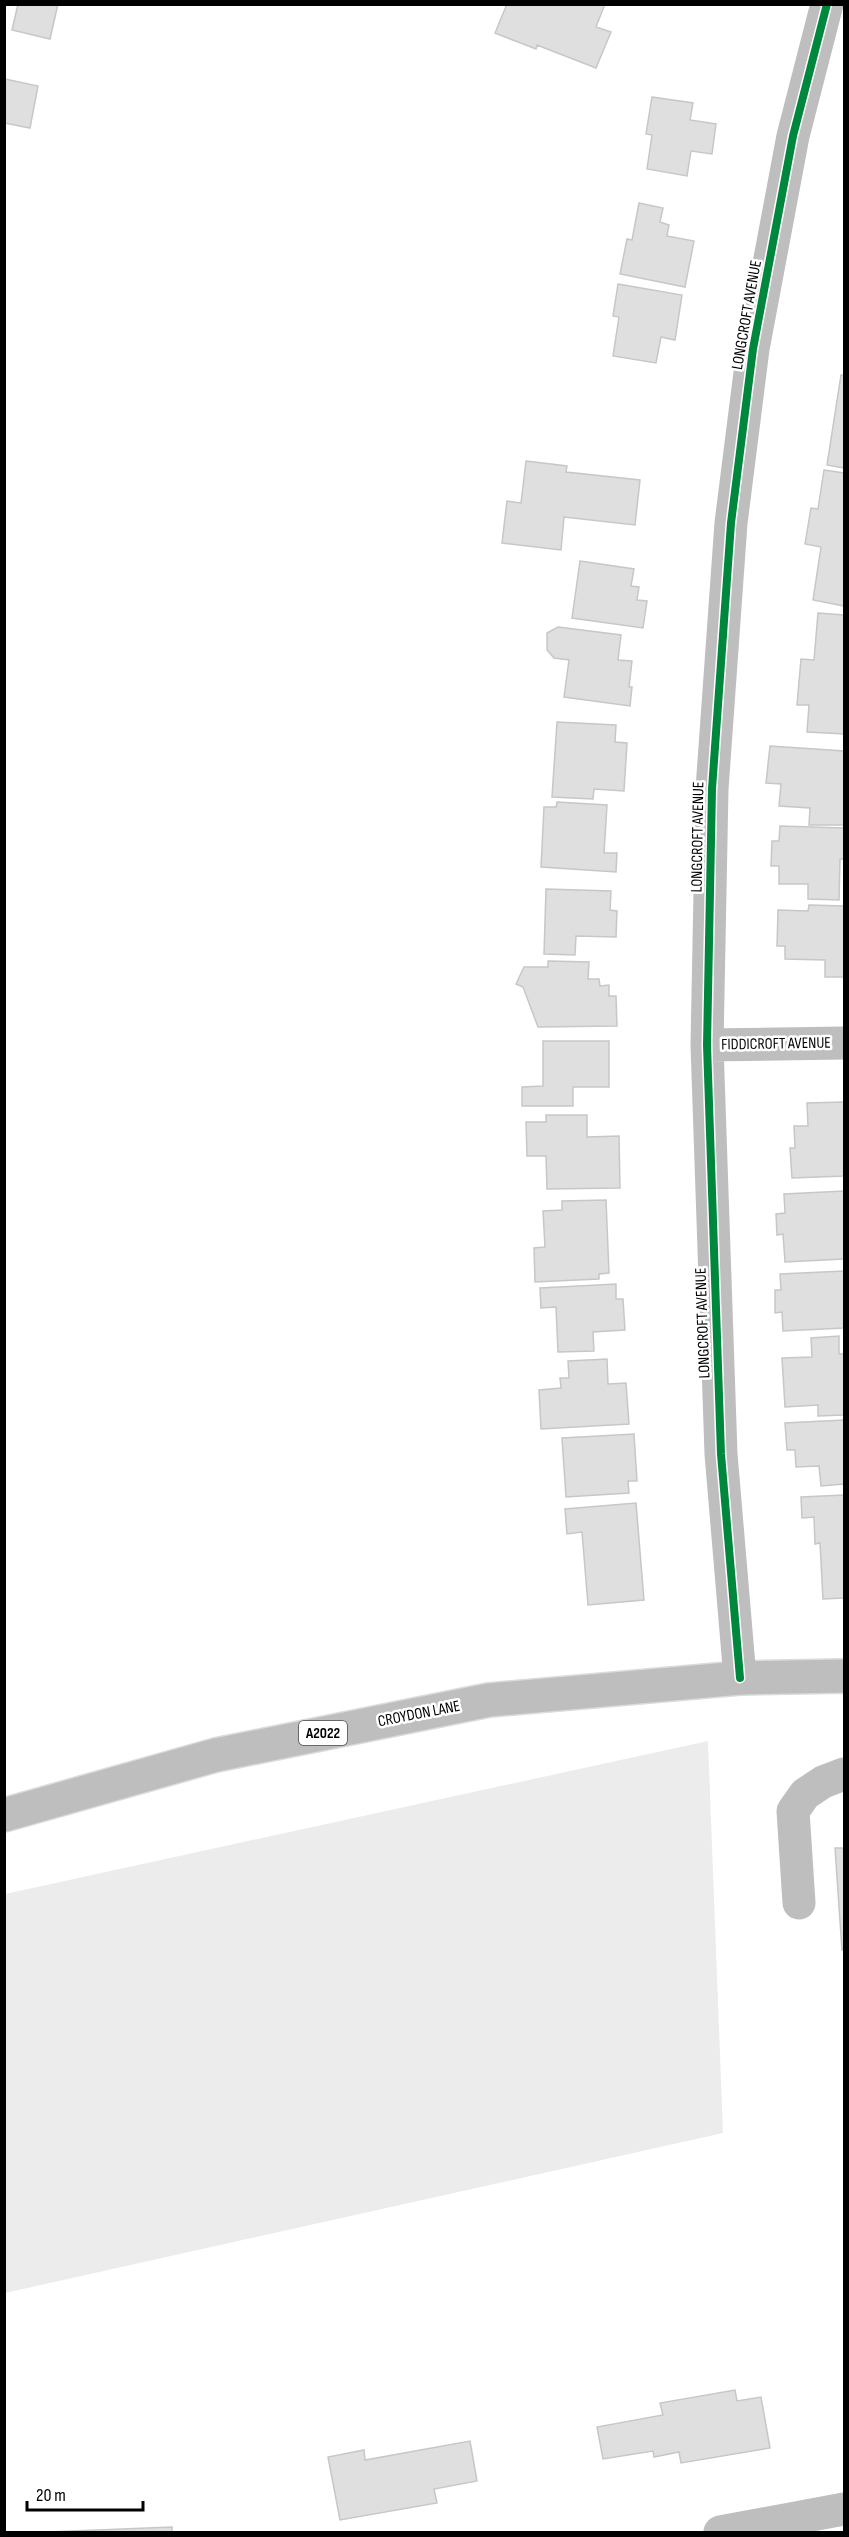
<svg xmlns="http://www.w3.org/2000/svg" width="849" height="2537" font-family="'Sofia Sans Condensed',sans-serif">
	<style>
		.green { fill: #ececec }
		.building { fill: #dfdfdf; stroke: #c7c7c7; stroke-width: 1.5 }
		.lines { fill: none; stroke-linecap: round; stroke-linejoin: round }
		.major-casing { stroke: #dbdbdb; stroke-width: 36 }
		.minor { stroke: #bebebe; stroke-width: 33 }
		.major { stroke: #bebebe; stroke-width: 33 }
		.cycleway-casing { stroke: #fff; stroke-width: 11 }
		.cycleway { stroke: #00873e; stroke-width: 8 }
		.labels { text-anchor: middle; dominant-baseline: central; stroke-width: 5; stroke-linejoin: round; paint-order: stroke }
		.shield { fill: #fff; stroke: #4c4c4c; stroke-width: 1.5 }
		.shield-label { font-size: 15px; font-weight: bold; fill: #000 }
		.street-label { font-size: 16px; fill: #000; stroke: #fff }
	</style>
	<rect width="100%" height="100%" fill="#fff"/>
	<!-- green -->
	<path class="green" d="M708,1741L723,2133L5,2293V1894Z"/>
	<!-- building -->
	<path class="building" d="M18,4H58L50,39L12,30Z
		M507,4H605L596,27L611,32L596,68L537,45L536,49L495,33Z
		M5,79L38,86L30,128L4,123Z
		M652,97L693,103L690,120L716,124L712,154L691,151L687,176L647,169L652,135L646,134Z
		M639,203L663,208L660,222L669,225L667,236L694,241L685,287L620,274L627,239L632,240Z
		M618,284L682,295L675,340L661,337L656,363L613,356L619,317L613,316Z
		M841,375H844V468L827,465Z
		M526,461L567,466L566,472L640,480L635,525L564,517L561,550L502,543L507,501L521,503Z
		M824,470L844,473V606L813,600L821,547L805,544L811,508L818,509Z
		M580,561L634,569L631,586L639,587L637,600L647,601L643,628L572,618Z
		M818,613L844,615V734L807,732L809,705H797L801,659L814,660Z
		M558,627L621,635L618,660L632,661L629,687H632L630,706L564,697L569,660L554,658L547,650V633Z
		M557,722L616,725L615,742L627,743L624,791L594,789L593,799L552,797Z
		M770,746L844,751V825H809L810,808L779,806L781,784L766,783Z
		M557,802L607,805L604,853H617L616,872L541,867L544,807H556Z
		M780,826L844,828V859H840L839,900L808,899V884H779V866H771L772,841H779Z
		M546,889L611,891L610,910L617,911L616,937L576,936L575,955L544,954Z
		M809,905L844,906V977H825V960L785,959V946H777L778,910L808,911Z
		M548,961L589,962L588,979H599L600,986L609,985V996H616L617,1026L538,1027L523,987L516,984L524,967H548Z
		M543,1041H609V1087H573V1106H522V1087L543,1086Z
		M844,1102V1176L792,1178L790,1148H795L794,1126H808L807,1103Z
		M546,1115H587V1137L619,1136L620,1188L547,1189L546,1156H527L526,1122H546Z
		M844,1191V1259L785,1262L783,1234L777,1235L776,1214L785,1213L784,1194Z
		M606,1200L609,1273L599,1274V1279L535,1282L534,1248L545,1247L543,1211L562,1210V1201Z
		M844,1271V1328L783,1331L782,1312L775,1313V1290H781L780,1274Z
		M616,1284V1299H623L625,1330L593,1332L594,1351L558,1352L556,1307L541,1308L540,1288Z
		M839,1336V1354H844V1415L818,1416V1405L785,1407L782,1358L812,1357L811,1338Z
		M607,1359L608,1384L626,1383L629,1424L541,1429L539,1390L561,1388L560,1378H569L568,1361Z
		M844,1420V1484L821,1486L819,1466L796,1467L795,1450H787L785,1423Z
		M634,1434L637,1481H628L629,1493L566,1497L562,1438Z
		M844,1495V1598L823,1599L820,1543L815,1544L814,1517L802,1518L801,1497Z
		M636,1503L644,1600L588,1605L582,1532L567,1534L565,1509Z
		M835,1848H844V1949L842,1950Z
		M735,2390L737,2401L761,2397L770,2448L681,2463L679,2452L654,2457L653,2451L603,2459L597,2427L663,2415L660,2403Z
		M470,2441L477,2481L434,2489L437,2503L340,2520L328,2457L364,2450L365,2460Z
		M172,2527V2532H46Z"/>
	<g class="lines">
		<!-- major casing -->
		<g class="major-casing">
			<path id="major" d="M4,1815L216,1755L489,1700L740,1678L844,1676"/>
		</g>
		<!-- minor -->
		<path class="minor" d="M707,1045L844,1043
			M740,1678L721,1454L707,1045L712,789L731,523L753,349L793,136L827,4
			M799,1903L793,1811L805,1794L823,1782L844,1774
			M720,2532L844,2509"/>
		<!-- major -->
		<use href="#major" class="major"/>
		<!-- cycleway casing -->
		<g class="cycleway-casing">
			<path id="cycleway" d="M740,1678L721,1454L707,1045L712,789L731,523L753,349L793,136L827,4"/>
		</g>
		<!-- cycleway -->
		<use href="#cycleway" class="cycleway"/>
	</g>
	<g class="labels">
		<!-- shield labels -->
		<rect class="shield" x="299" y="1721" width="48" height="24" rx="4.5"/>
		<g class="shield-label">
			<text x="323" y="1733">A2022</text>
		</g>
		<!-- street labels -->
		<g class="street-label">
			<text transform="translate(747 315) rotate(-80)">LONGCROFT AVENUE</text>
			<text transform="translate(698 837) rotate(-89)">LONGCROFT AVENUE</text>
			<text transform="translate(776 1044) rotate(-1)">FIDDICROFT AVENUE</text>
			<text transform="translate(703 1323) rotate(-92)">LONGCROFT AVENUE</text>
			<text transform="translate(419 1714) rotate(-11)">CROYDON LANE</text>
		</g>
	</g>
	<!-- border -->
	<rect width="849" height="2537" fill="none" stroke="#000000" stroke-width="12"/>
	<!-- scale -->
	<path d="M27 2501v9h116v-9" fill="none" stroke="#000000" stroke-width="3"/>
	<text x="36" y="2501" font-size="18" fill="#000000" stroke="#ffffff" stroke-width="4.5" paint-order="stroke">20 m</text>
</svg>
